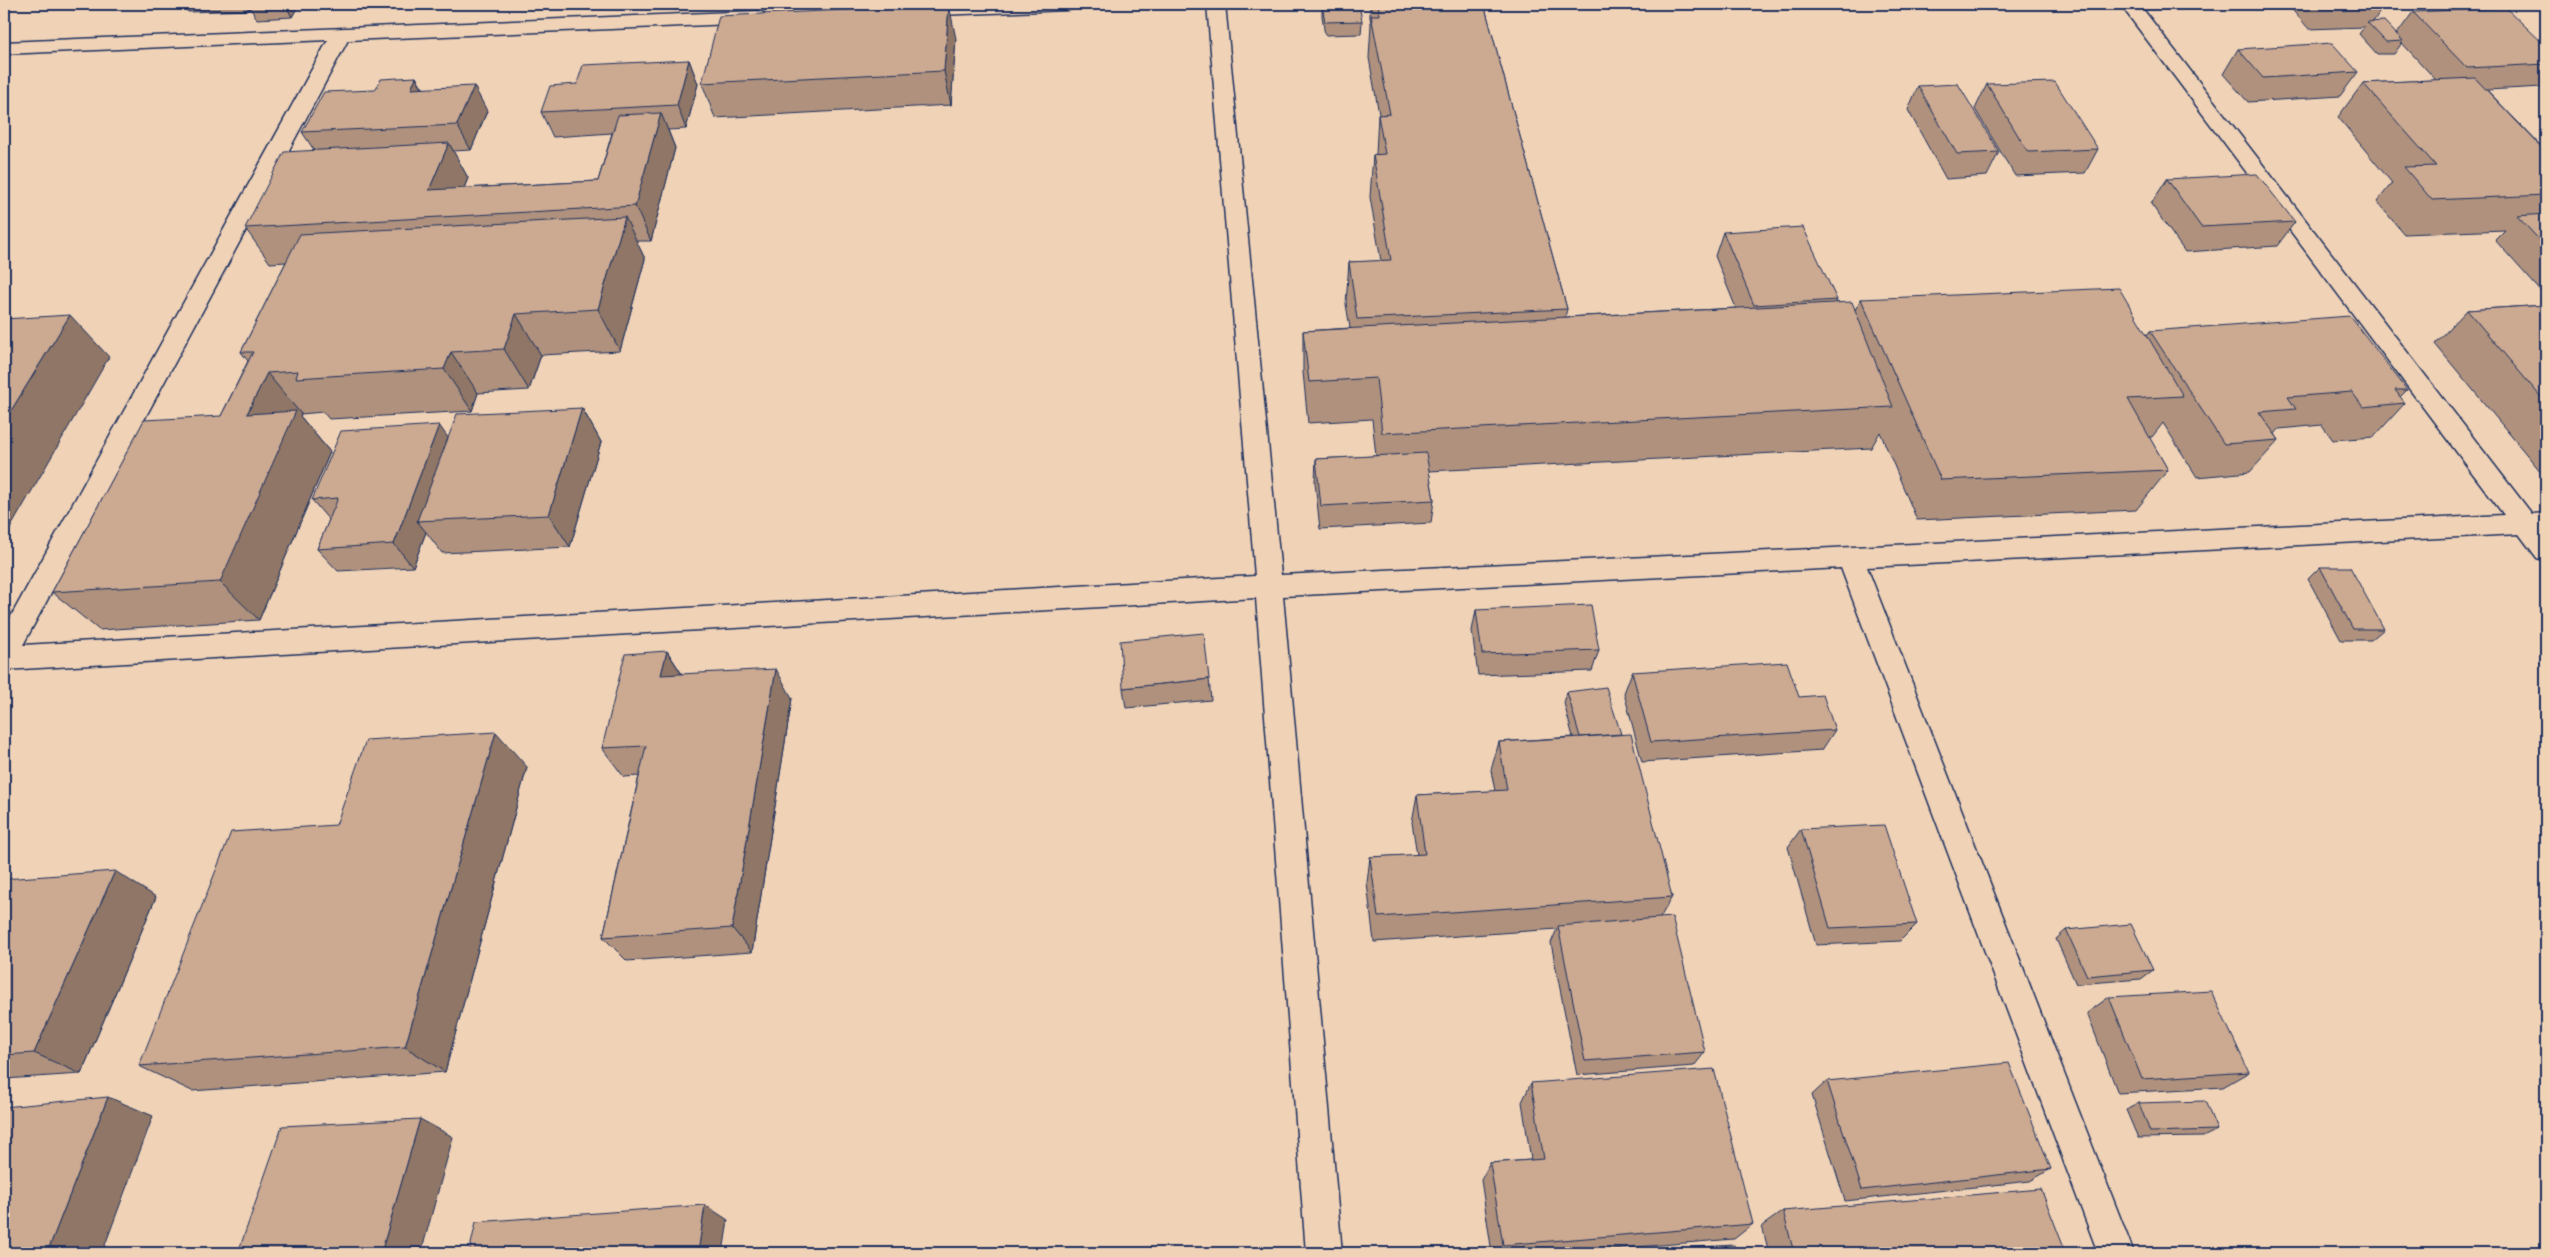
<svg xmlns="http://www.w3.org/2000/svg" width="2550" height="1257" font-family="Mynerve,sans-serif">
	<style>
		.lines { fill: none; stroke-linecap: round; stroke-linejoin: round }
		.minor-casing { stroke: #1b2f5e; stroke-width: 3 }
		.minor { fill: #f0d2b6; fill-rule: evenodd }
		.wall { fill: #af917d; stroke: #1b2f5e }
		.shaded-wall { fill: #8f7666; stroke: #1b2f5e }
		.building { fill: #cca991; stroke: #1b2f5e }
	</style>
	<rect width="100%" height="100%" fill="#f0d2b6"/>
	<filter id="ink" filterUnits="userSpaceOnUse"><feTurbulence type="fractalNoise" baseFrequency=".02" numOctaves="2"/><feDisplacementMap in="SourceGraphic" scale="10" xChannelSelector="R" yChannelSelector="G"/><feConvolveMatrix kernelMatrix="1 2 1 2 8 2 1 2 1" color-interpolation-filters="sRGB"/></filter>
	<g filter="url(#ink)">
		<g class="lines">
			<!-- minor casing -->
			<g class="minor-casing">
				<path id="minor" d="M912,4H1077L1075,8L1068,10L912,16L905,14L903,10L905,6Z
					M1207,4H1225L1281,575L2504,515L2120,4H2139L2532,514L2546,513V561L2537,558L2519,534L1867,567L2134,1253H2098L1841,568L1283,596L1342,1253H1306L1256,598L4,670V629L328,40L4,54V42L757,11L764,13L766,17L764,21L757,23L348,40L23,645L1255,576Z"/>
			</g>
			<!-- minor -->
			<use href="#minor" class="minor"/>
		</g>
		<!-- wall -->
		<path class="wall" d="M182,4H299L292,17L257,19L250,8L249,10L188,12Z
			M1322,4L1362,21L1361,34L1325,35L1322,16Z
			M1370,4H1484L1567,309L1565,317L1736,308L1715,256L1723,232L1837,300L1836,302L1855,310L1861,299L2147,335L2150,331L2407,390L2400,397L2405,403L2374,437L2333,440L2322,425L2279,429L2275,434L2279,440L2250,472L2197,477L2163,423L2152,437H2149L2168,470L2136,510L1917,520L1880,432L1871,448L1429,471L1434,500L1431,523L1320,529L1315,482L1316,459L1376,456L1372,419L1308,423L1303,372V331L1350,328L1346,304L1349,262L1381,261L1370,197L1373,155L1376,154L1378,115L1379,114L1369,58L1371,24L1370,17Z
			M2287,4H2385L2373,22L2397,34L2413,12L2546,46V83L2543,87L2487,90L2542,147L2546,142V297L2495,240L2505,230L2404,234L2377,202L2392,183L2338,117L2363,83L2436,80L2402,43L2394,54H2377L2359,34L2364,27L2309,29Z
			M956,39L951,105L715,118L702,83Z
			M2238,49L2358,72L2340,96L2248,102L2223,74Z
			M689,60L698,84L686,129L668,130L675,148L651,241H636L645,259L620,351L541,355L529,390L478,393L472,411L329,419L323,412L301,414L300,416L330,452L259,620L99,630L52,592L221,416L248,361L241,352L286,262L270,263L245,228L314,150L302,132L375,90L416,77L423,88L487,111L471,150L453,151L468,178L464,188L598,181L612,133L553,137L541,112L577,84Z
			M1987,84L2098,149L2085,173L2015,176L1975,109Z
			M1918,86L1999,152L1987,176L1946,179L1908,110Z
			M2167,179L2295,222L2277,246L2185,252L2151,204Z
			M2546,305V478L2435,344L2467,310Z
			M582,408L601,442L570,547L442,553L426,532L413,567L338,571L317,549L329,520L312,500L448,438Z
			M2320,567L2384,629L2371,640H2341L2308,579Z
			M1476,610L1599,650L1592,671L1478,675L1472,631Z
			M667,651L682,674L792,698L752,952L627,961L603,937L639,776L624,777L602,748Z
			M1632,672L1799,697L1835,730L1822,750L1642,762L1624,693Z
			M1209,679L1211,700L1126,708L1123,688Z
			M1567,692L1672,897L1660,918L1705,1052L1694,1066L1577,1075L1551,943L1557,929L1374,942L1367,883L1370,857L1417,855L1412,822L1417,795L1495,791L1491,770L1499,742L1573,737L1564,703Z
			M527,767L445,1072L192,1091L139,1066Z
			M1801,829L1917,924L1900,941L1816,945L1788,847Z
			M4,879L156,897L81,1074L4,1079Z
			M2066,930L2153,970L2141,979L2076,984L2056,939Z
			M2109,997L2249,1072L2223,1087L2118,1093L2087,1013Z
			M1827,1081L2051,1169L2030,1181L1845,1201L1812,1095Z
			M1531,1083L1753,1224L1734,1239L1562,1253H1492L1481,1180L1490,1163L1531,1160L1522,1102Z
			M2139,1103L2217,1130L2203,1137L2138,1138L2126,1110Z
			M1783,1211L2066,1253H1769L1762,1226Z"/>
		<!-- shaded-wall -->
		<path class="shaded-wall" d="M245,4H253L249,6L250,8L249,10Z
			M285,4H299L292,17Z
			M949,5L956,39L951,105L944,71Z
			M689,60L698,84L686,129L677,105Z
			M416,77L430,102L411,89Z
			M474,86L487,111L471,150L457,125Z
			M661,113L675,148L651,241L635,206Z
			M449,143L468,178L453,216L429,190Z
			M625,217L645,259L620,351L598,309Z
			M516,314L541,355L529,390L504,349Z
			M70,315L109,357L4,539V422Z
			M451,352L478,393L472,411L444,369Z
			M267,373L301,414L300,416L330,452L259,620L220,582L247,414Z
			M582,408L601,442L570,547L549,515Z
			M439,425L456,449L417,521L426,532L413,567L394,544Z
			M667,651L686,681L661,675Z
			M776,669L792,698L752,952L732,928Z
			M496,732L527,767L445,1072L405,1047Z
			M115,871L156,897L81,1074L34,1053Z
			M108,1097L153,1116L102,1253H47Z
			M420,1119L453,1137L421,1253H381Z
			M705,1205L728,1220L723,1253H698Z"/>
		<!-- building -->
		<path class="building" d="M251,4H285L249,6Z
			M1322,4H1359L1362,21L1325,22Z
			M1378,4H1484L1567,309L1357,319L1349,262L1391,260L1373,155L1385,154L1378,115L1390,114L1371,15H1380Z
			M2325,4H2348L2325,5Z
			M949,5L944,71L702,83L719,16Z
			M2506,8L2546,46V64L2467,68L2413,12Z
			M2384,21L2403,41L2386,42L2367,22Z
			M2332,43L2358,72L2263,78L2238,49Z
			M689,60L677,105L541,112L550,86L577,84L583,65Z
			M416,77L411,89L474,86L457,125L302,132L324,92L375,90L381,79Z
			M2475,78L2546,152V195L2432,200L2404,167L2436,166L2363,83Z
			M2055,82L2098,149L2028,152L1987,84Z
			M1958,84L1999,152L1957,154L1918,86Z
			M661,113L635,206L245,228L284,152L449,143L429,190L598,181L618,115Z
			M2257,174L2295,222L2201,227L2167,179Z
			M2546,214V247L2517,216Z
			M625,217L598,309L516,314L504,349L451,352L444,369L296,378L298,371L267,373L247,414L296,411L220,582L52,592L144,420L221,416L253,352H241L300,234Z
			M1803,227L1837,300L1754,305L1723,232Z
			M2119,288L2183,396L2128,399L2168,470L1941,480L1861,299Z
			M1852,302L1893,407L1382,433L1376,378L1309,382L1303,331Z
			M2546,305V403L2467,310Z
			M70,315L4,422V319Z
			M2350,316L2407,390H2395L2405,403L2363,407L2352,392L2288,397L2296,409L2259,412L2279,440L2224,444L2150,331Z
			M582,408L549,515L417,521L457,414Z
			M439,425L394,544L317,549L338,498L312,500L341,431Z
			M1426,453L1434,500L1321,506L1316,459Z
			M2320,567H2350L2384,629H2353Z
			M1591,605L1599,650L1482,654L1476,610Z
			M1204,633L1209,679L1123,688L1120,641Z
			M667,651L661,675L776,669L732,928L603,937L646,746L602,748L625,654Z
			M1787,662L1799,697L1823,695L1835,730L1651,742L1632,672Z
			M1606,687L1621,734L1580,737L1567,692Z
			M496,732L405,1047L139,1066L231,832L336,825L366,740Z
			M1631,734L1672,897L1378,917L1370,857L1425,854L1417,795L1507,790L1499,742Z
			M1884,825L1917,924L1830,928L1801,829Z
			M115,871L34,1053L4,1055V879Z
			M1672,917L1705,1052L1585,1061L1558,926Z
			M2131,924L2153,970L2087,976L2066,930Z
			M2211,991L2249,1072L2142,1079L2109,997Z
			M2009,1063L2051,1169L1862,1190L1827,1081Z
			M1714,1069L1753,1224L1503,1245L1490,1163L1544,1159L1531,1083Z
			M108,1097L47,1253H4V1107Z
			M2205,1101L2217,1130L2150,1132L2139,1103Z
			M420,1119L381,1253H238L282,1126Z
			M2041,1189L2066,1253H1794L1783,1211Z
			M705,1205L698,1253H469L476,1222Z
			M1734,1245L1736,1253H1653V1250Z"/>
	</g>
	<!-- margin -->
	<rect width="2550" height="1257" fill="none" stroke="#f0d2b6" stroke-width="20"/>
	<rect x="10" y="10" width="2530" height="1237" fill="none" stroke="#1b2f5e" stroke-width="2" filter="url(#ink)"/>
</svg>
